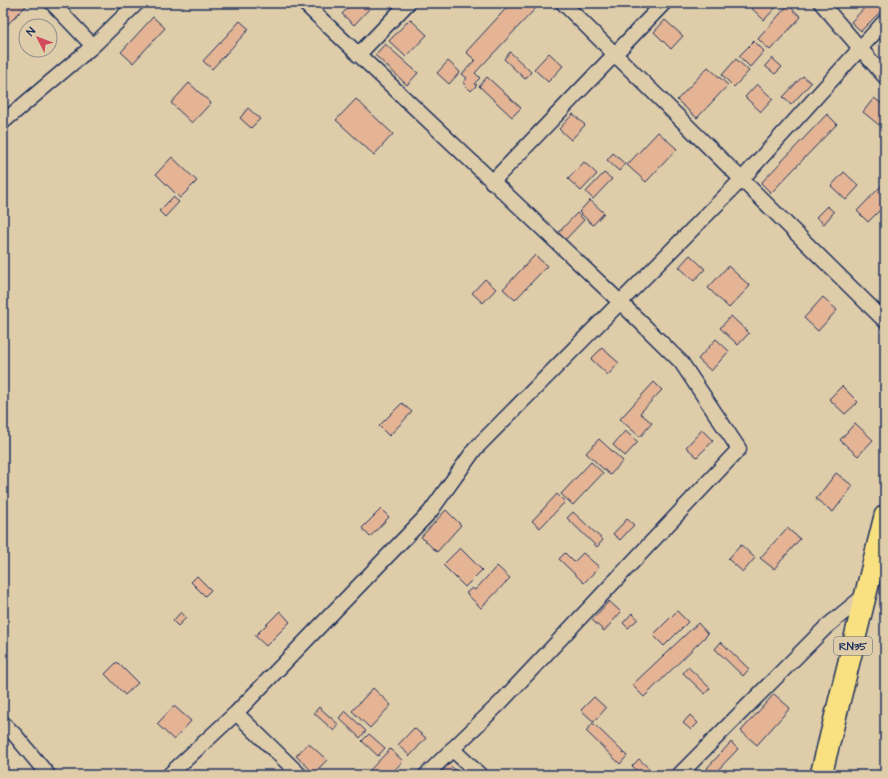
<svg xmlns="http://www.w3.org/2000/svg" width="888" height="778" font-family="'Architects Daughter',sans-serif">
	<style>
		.building { fill: #e4b495; stroke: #1b2f5e }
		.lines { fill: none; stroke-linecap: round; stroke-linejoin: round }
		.street-casing { stroke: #1b2f5e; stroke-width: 17 }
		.primary-casing { stroke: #1b2f5e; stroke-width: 24 }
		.street { stroke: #dfcdaa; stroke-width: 14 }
		.primary { stroke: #f9e181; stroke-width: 21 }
		.labels { text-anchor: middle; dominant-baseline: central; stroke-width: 3.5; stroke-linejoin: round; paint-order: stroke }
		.shield { fill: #dfcdaa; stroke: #565e75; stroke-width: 1 }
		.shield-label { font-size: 11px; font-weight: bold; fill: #1b2f5e }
	</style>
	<rect width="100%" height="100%" fill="#dfcdaa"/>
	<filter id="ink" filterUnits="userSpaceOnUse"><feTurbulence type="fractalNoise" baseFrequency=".025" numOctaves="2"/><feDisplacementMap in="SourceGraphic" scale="8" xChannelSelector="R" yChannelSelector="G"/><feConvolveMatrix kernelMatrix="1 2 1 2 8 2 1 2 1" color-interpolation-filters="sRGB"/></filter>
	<g filter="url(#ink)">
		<!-- building -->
		<path class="building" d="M12,3H22L26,6L3,29V12Z
			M352,3H365L370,8L354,25L342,14Z
			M511,3H529L535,9L475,73L480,78L474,84L477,85L471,91L463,83L467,78L462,74L475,60L466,52Z
			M746,3H780L764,20Z
			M869,3H885V7L861,31L851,22Z
			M788,5L801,17L770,50L758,39Z
			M153,17L165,28L133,63L121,52Z
			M410,19L427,35L406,57L389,41Z
			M665,20L683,36L671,49L654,32Z
			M240,21L249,29L212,69L203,61Z
			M754,41L764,51L750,67L739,56Z
			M385,44L418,73L407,85L375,55Z
			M510,52L531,72L525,79L504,59Z
			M549,53L563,66L548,82L534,69Z
			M772,58L782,67L775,74L765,66Z
			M736,59L749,71L734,87L722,75Z
			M448,61L460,72L449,84L437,73Z
			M708,67L728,85L697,118L677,100Z
			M803,76L811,83L791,105L783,97Z
			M487,77L521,108L512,117L479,86Z
			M189,83L211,103L192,123L171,103Z
			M757,84L773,99L761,112L745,97Z
			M874,98L885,106V118L879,125L863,112Z
			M356,99L393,134L374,155L336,120Z
			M248,108L260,119L251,128L240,118Z
			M573,114L585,125L571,140L559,129Z
			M827,114L837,124L771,193L761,183Z
			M658,132L677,149L646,182L627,165Z
			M613,153L625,164L619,171L607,160Z
			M172,157L197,181L180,198L156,174Z
			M584,162L597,174L581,191L568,179Z
			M844,172L859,186L846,200L831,186Z
			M604,173L612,179L593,199L586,192Z
			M885,182V205L868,222L857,211Z
			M173,197L179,202L165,217L159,211Z
			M590,200L604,213L593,225L579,212Z
			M827,206L834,212L824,224L816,217Z
			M577,213L584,220L565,240L558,233Z
			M535,255L547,266L515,300L503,289Z
			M690,255L705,269L694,281L679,267Z
			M728,266L750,286L729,308L708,288Z
			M485,279L496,289L483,303L472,293Z
			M823,297L837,310L818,331L804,318Z
			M731,316L749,333L738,345L720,328Z
			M716,339L729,351L711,371L698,359Z
			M602,348L619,363L608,375L591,359Z
			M654,382L662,390L640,413L652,423L640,437L620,419Z
			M842,386L858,402L845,414L829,399Z
			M402,403L412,412L389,436L379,426Z
			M855,423L873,440L858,456L840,440Z
			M702,430L713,441L697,457L686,447Z
			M625,431L638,442L625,456L613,445Z
			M599,439L623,461L610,475L586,453Z
			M591,462L603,473L573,505L561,494Z
			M836,473L853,486L833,512L816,499Z
			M557,494L565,502L540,528L532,521Z
			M381,509L389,517L370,537L362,528Z
			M446,510L461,525L437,552L421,537Z
			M573,512L603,540L597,547L567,518Z
			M627,519L634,525L620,540L613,534Z
			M787,528L800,539L774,569L760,558Z
			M741,545L755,558L743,572L728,559Z
			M460,548L482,570L465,587L443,565Z
			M565,553L574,562L583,553L599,567L584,583L559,559Z
			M497,566L510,578L481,608L466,593L472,588L475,590Z
			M197,576L211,590L205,596L191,582Z
			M609,601L621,612L604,631L592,620Z
			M280,611L290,622L266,646L255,636Z
			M677,611L688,622L664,646L653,635Z
			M181,612L186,618L178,626L173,621Z
			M632,613L638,619L628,628L623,623Z
			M698,623L708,634L644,697L632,685Z
			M721,642L749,669L743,676L715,649Z
			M117,662L138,683L125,695L105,674Z
			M688,667L710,688L705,694L683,673Z
			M373,688L391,705L370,728L352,711Z
			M774,694L790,708L757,745L741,731Z
			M594,697L606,708L594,722L581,710Z
			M174,706L191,721L174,740L157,724Z
			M319,707L339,725L334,731L314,713Z
			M345,711L366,731L360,738L339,718Z
			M690,715L698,723L691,730L683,723Z
			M593,723L627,756L620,764L586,731Z
			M414,728L426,738L410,756L398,745Z
			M369,734L385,748L378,756L362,741Z
			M731,742L738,749L714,774L707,768Z
			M308,743L327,760L314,773L296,756Z
			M390,749L403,761L390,775H376L370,770Z
			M639,759L654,773L652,775H642L632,766Z
			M449,764L460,775H438Z
			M549,769L555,775H543Z"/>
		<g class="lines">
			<!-- street casing -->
			<g class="street-casing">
				<path id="street" d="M52,3L93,46
					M304,3L619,301L681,362L739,449L501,702L426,775
					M563,3L885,321
					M821,3L885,77
					M358,55L408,3
					M3,122L93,46L137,3
					M492,182L664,3
					M236,713L300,775
					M3,723L15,735L48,775
					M452,749L480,775
					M169,775L236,713L430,512L475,449L742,179L885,21
					M679,775L826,627L865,595"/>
			</g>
			<!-- primary casing -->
			<g class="primary-casing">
				<path id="primary" d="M821,775L885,516"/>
			</g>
			<!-- street -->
			<use href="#street" class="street"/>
			<!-- primary -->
			<use href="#primary" class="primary"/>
		</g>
	</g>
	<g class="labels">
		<!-- shield labels -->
		<rect class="shield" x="834" y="637" width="38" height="18" rx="3"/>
		<g class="shield-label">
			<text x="853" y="646">RN35</text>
		</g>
	</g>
	<!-- margin -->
	<rect width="888" height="778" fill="none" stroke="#dfcdaa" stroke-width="16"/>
	<rect x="8" y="8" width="872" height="762" fill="none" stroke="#1b2f5e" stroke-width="1.5" filter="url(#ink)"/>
	<!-- north arrow -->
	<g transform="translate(38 38) rotate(312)"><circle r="19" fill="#dfcdaa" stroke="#918e8c"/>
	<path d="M0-3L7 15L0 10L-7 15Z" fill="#d1495b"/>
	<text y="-6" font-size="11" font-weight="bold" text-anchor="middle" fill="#1b2f5e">N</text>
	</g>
</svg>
